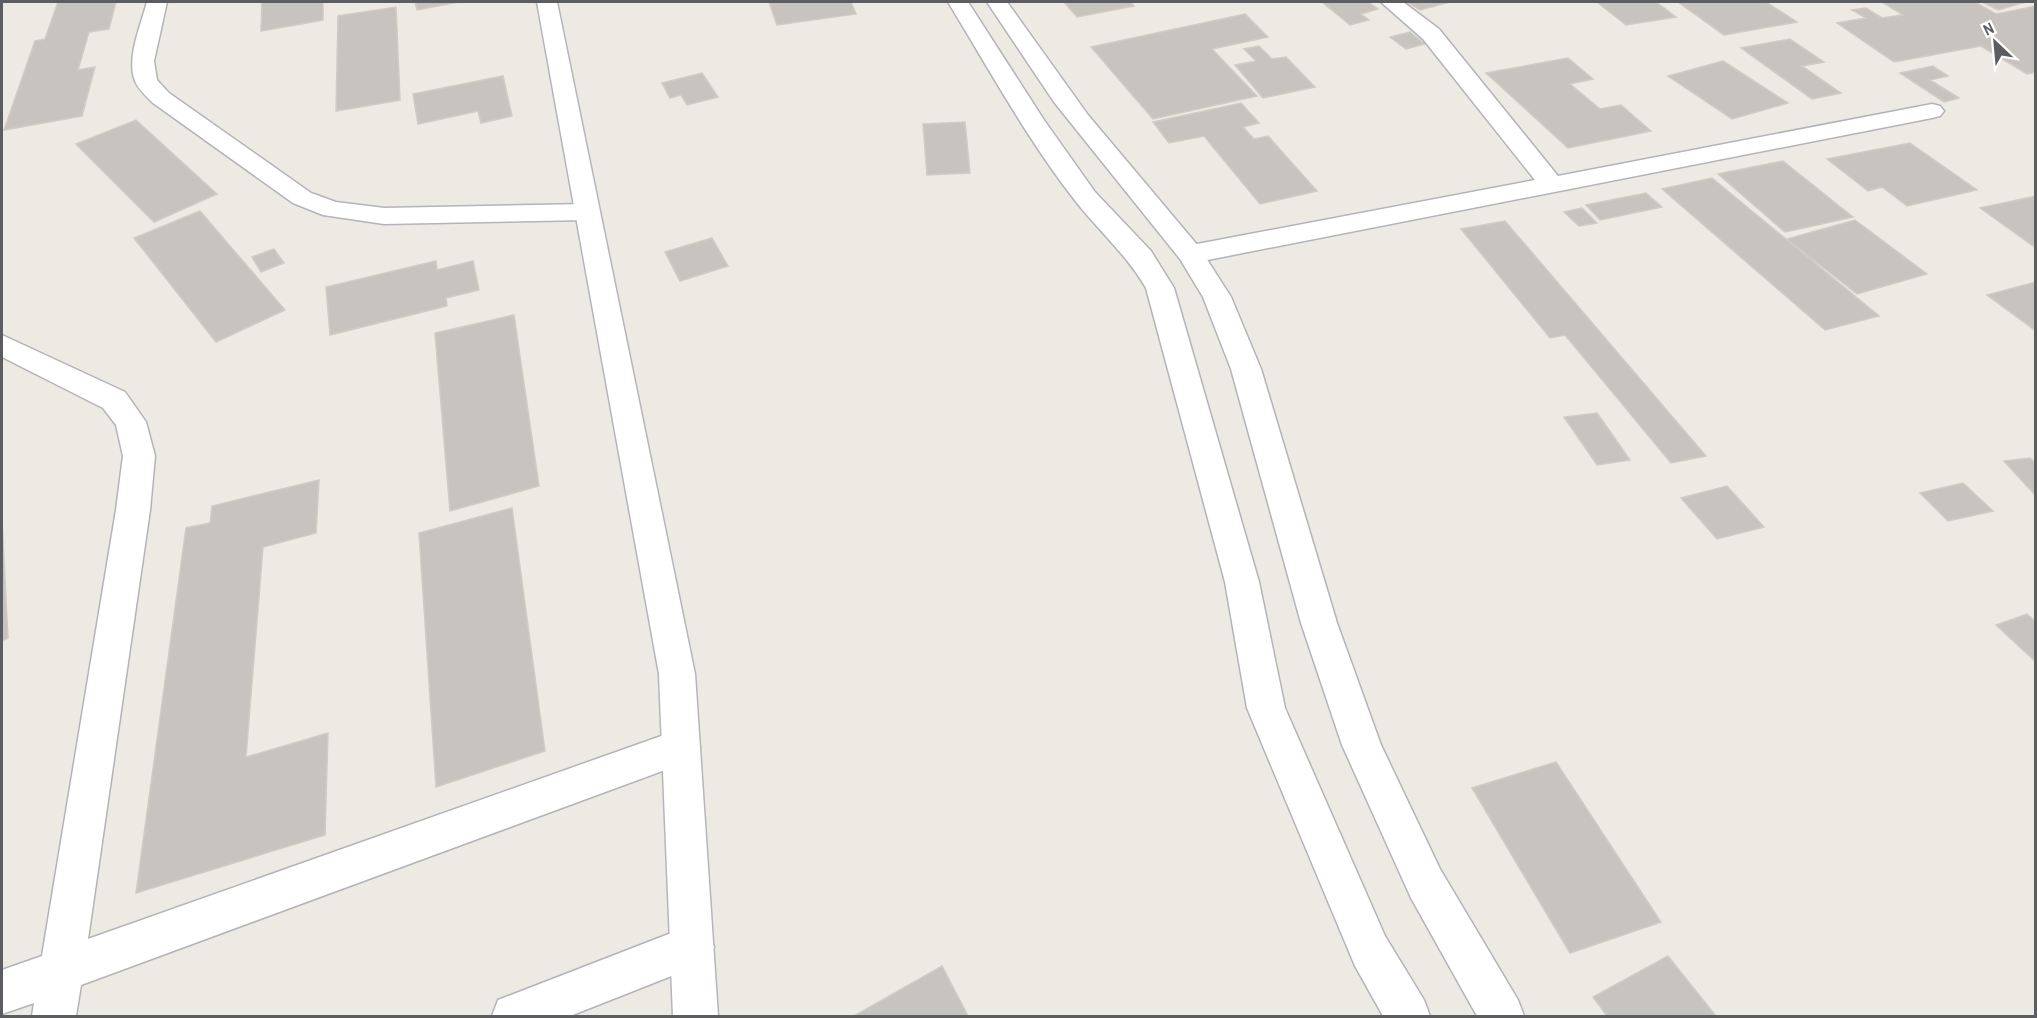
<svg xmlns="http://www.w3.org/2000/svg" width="2037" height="1018" font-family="'Archivo Narrow',sans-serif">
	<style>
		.building { fill: #c7c4bf; stroke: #d0ccc2; stroke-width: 1.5 }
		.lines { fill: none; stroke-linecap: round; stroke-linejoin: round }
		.minor-casing { stroke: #b3b4b8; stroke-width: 3 }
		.tertiary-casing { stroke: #b3b4b8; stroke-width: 3 }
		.secondary-casing { stroke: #b4b6bb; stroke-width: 3 }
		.minor { fill: #fff; fill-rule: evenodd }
		.tertiary { fill: #fff; fill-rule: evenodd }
		.secondary { fill: #fff; fill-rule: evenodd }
	</style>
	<rect width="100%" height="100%" fill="#eceae3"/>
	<!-- building -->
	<path class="building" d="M58,2H116L109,29L89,32L78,70L95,67L82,116L4,130L35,41L45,39Z
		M262,2H323V20L261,31Z
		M415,2H459L417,10Z
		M769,2H851L856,14L777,25Z
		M1064,2H1130L1134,6L1077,17Z
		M1322,2H1368L1378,9L1361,14L1369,20L1350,25Z
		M1407,2H1450L1420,10Z
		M1597,2H1656L1676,17L1626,25Z
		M1678,2H1766L1797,22L1724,35Z
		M1882,2H1975L1996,14L2036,6V72L2027,74L1981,46L1894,62L1837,23L1866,18L1852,10L1866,8L1882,18L1903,15Z
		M1982,2H2026L1998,10Z
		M396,7L400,100L336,111L338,16Z
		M1245,14L1268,37L1212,49L1257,96L1153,119L1091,47Z
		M1410,32L1425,44L1406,49L1390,37Z
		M1790,39L1824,62L1802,66L1841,93L1812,99L1741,48Z
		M1259,46L1272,59L1286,57L1315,87L1263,98L1235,65L1256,61L1244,49Z
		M1568,58L1593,79L1570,84L1600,109L1621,105L1651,131L1568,148L1486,73Z
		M1723,61L1788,103L1732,119L1668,76Z
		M1933,66L1948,76L1930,80L1959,98L1944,102L1900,73Z
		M702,73L718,97L687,105L681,95L670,98L662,83Z
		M503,76L512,116L481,123L478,111L418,124L413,94Z
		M1241,103L1259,123L1243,127L1254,139L1268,136L1317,191L1260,204L1204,136L1169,143L1153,122Z
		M136,120L217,194L154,222L76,144Z
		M965,122L970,173L927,175L923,124Z
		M1910,143L1977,190L1907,206L1882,187L1868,191L1827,159Z
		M1783,161L1853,217L1785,232L1718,174Z
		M1712,178L1879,316L1825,330L1662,189Z
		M1646,193L1662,207L1600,220L1586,205Z
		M2036,196V248L1980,208Z
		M1582,208L1597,223L1579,226L1564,212Z
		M200,211L285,310L216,342L134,238Z
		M1855,220L1927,274L1857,294L1787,239Z
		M1505,221L1706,456L1671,463L1565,335L1550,338L1461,229Z
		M712,238L728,266L680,281L665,252Z
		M274,249L284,263L261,272L252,257Z
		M436,261L437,270L473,261L479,290L446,298L447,306L330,335L326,287Z
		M2036,282V331L1987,295Z
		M514,315L539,486L450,511L435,333Z
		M1597,413L1630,460L1597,465L1564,417Z
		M2030,458L2036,463V496L2004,461Z
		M319,480L316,533L263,547L246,757L328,733L325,835L136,893L186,528L210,523L212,506Z
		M1963,483L1993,511L1948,521L1920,493Z
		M1727,486L1764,527L1717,539L1681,498Z
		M512,508L545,751L436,787L419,533Z
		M2,520L8,638L2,641Z
		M2027,614L2036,622V662L1996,625Z
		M1556,762L1661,922L1570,953L1472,788Z
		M1668,956L1716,1016H1607L1593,997Z
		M942,966L968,1016H854Z"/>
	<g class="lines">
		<!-- minor casing -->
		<g class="minor-casing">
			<path id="minor" d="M147,2H167L154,61L157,80L169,93L311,193L336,202L384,208L587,204L596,206L600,212L596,218L587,220L384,224L323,215L293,203L153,103C147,97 138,89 135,81C126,58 141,25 147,2Z
				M1381,2H1403L1439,29L1558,176L1932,104L1940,106L1944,111L1940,116L1932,118L1192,263L1182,260L1179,254L1182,248L1192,245L1535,180L1423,39Z
				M2,335L125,392L146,422L155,456L150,510L88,939L681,729L695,735L700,747L695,759L81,985L76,1016H32L34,1003L2,1014V970L42,956L116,510L123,456L116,425L103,408L2,357Z
				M692,925L707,932L714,947L707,962L570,1016H492L498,1000Z"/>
		</g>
		<!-- tertiary casing -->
		<g class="tertiary-casing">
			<path id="tertiary" d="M948,2H968L1044,120L1095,192L1151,251L1174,288L1259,582L1285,708L1385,936L1424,1000L1430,1016H1383L1355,966L1247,708L1225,582L1146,288C1126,254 1101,233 1077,203C1028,141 989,69 948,2Z
				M987,2H1007L1088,115L1199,247L1231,297L1261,369L1337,623L1381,745L1440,869L1518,1000L1524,1016H1477L1411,898L1342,745L1301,623L1231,369L1203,297L1180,259L1054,102Z"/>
		</g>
		<!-- secondary casing -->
		<g class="secondary-casing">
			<path id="secondary" d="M537,2H557L695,674L718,1016H673L659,674Z"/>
		</g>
		<!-- minor -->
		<use href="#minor" class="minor"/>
		<!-- tertiary -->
		<use href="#tertiary" class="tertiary"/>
		<!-- secondary -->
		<use href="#secondary" class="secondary"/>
	</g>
	<!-- border -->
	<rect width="2037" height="1018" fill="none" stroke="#5b5d61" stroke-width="6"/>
	<!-- north arrow -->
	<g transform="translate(1995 42) rotate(334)" stroke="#ffffff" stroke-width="4.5" paint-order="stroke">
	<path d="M0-4.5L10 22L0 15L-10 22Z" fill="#5b5d61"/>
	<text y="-9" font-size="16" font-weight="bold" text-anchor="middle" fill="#5b5d61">N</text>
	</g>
</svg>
